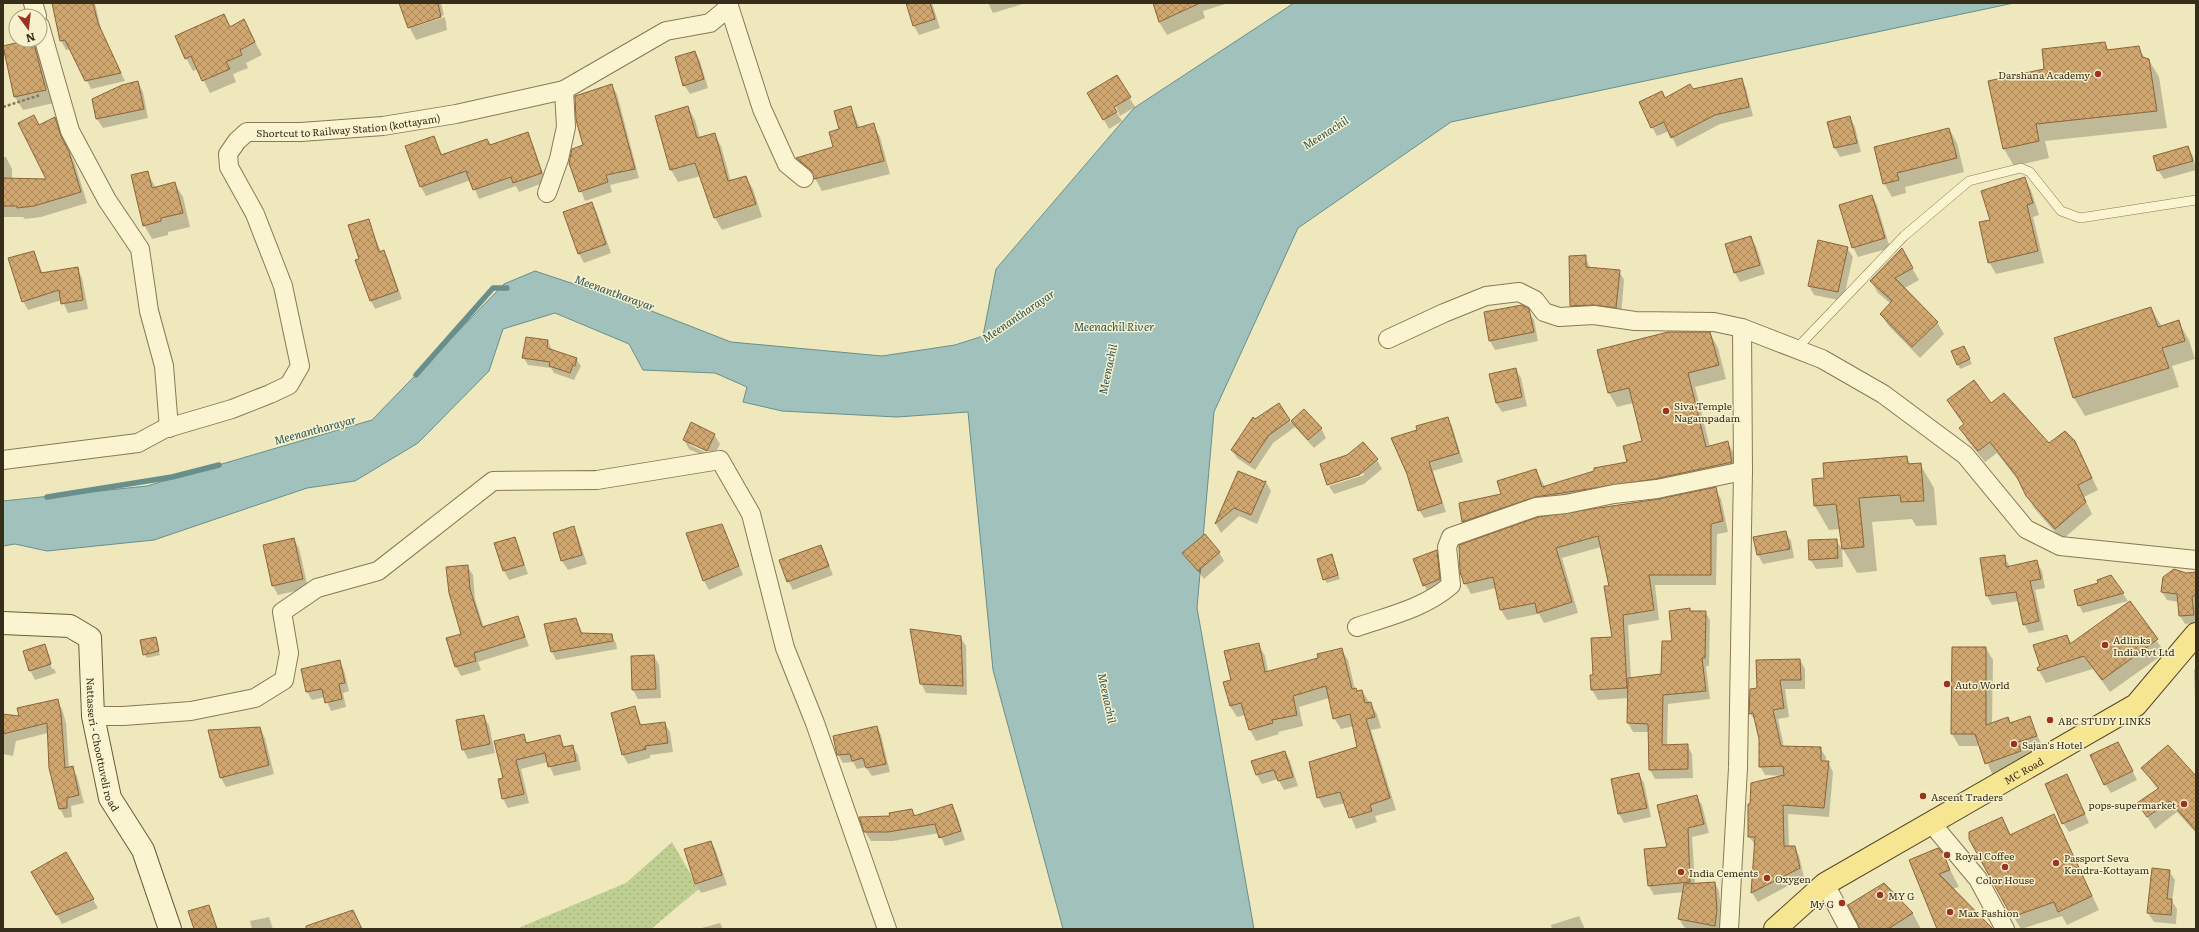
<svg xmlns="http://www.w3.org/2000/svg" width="2199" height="932" font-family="Literata,serif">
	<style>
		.grass { fill: url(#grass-dots) }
		.water { fill: #a1c1bc; stroke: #688f8b }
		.shadow { fill: #0003; fill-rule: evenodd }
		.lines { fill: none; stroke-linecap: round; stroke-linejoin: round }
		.stream { stroke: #688f8b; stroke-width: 5.5 }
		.building { fill: url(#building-cross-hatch); stroke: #8a653a }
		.lane-casing { stroke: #897855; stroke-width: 10 }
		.street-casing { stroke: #897855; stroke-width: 20 }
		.secondary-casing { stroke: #6b5939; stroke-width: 24 }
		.primary-casing { stroke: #56452a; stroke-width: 24 }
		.path { stroke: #897855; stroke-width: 2.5; stroke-dasharray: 3 2; stroke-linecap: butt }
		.lane { stroke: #fbf4d1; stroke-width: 9 }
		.street { stroke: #fbf4d1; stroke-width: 18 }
		.secondary { stroke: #fbf4d1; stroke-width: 22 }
		.primary { stroke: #f7e691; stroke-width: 22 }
		.poi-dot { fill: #9c3222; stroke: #f7f1cd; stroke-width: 1.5 }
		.labels { text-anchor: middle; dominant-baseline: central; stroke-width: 3; stroke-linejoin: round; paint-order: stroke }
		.poi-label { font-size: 10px; fill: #372d1b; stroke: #f7f1cd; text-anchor: start }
		.street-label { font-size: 10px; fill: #372d1b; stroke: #f7f1cd }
		.water-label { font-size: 11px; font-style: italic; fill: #295458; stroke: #f7f1cd }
	</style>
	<defs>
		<pattern id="grass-dots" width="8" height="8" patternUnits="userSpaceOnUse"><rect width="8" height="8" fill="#becf91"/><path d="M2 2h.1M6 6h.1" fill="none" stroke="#a4b27c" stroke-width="1.8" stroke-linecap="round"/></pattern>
		<pattern id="building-cross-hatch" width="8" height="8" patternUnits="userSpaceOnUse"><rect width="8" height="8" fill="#d1a770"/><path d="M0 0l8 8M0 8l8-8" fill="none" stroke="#aa885b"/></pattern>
	</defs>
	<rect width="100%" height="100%" fill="#f0e8bd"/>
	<!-- grass -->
	<path class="grass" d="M672,842L699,889L651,929H516L626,883Z"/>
	<!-- water -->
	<path class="water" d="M1294,3H2014L1451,122L1298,228L1214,412L1197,608L1254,929H1063L993,670L968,412L897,417L782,411L743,402L747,387L715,373L643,370L629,344L555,313L503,329L489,371L418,443L355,481L307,488L154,540L47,551L15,544L3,546V501L147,486L372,420L504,284L535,271L631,303L731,342L882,356L955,345L983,336L996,269L1134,108Z"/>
	<!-- shadow -->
	<path class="shadow" d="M53,3H95L102,33L125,81L91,89L71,49L66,50L61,41Z
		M400,3H441L444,15L410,28Z
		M907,3H932L940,28L919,35L914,26Z
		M988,3H1026L993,13Z
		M1154,3H1229L1203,11L1205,18L1167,35L1159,22Z
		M224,15L231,27L244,21L262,55L246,63L248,68L233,74L236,82L210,93L198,69L193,71L186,58Z
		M445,17L447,30L416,40L410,28Z
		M32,40L40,54L54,103L23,110L15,97Z
		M2105,43L2109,51L2138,47L2145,58L2149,60L2159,77L2167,128L2045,141L2049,158L2014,166L2004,149L2046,69Z
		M695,52L700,61L708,88L690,94L684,85Z
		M1117,76L1135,107L1120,116L1116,107L1114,108L1122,121L1109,129L1089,93Z
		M1741,79L1746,88L1753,116L1720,124L1677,147L1669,131L1657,136L1652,127L1665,99Z
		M138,82L143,92L148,118L103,128L97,119L93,100Z
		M611,85L617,94L639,178L610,185L612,192L585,201L570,163L584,145Z
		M688,108L695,120L700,138L714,134L721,146L731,182L746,177L753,189L762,217L722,230L715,218L701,176L678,182L671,170L656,116Z
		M851,108L860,128L873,125L880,137L890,174L822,191L816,180L804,170L798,159L834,148Z
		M34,116L40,126L55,119L75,164L87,203L41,217L25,219L23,217H3V157H6L12,169V179L47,180Z
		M1850,118L1855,127L1861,152L1840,157L1835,148L1829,123Z
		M1949,129L1957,143L1964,172L1905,187L1906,193L1892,197L1884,183Z
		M527,133L532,142L546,182L519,192L516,186L479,199L471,180L426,196L421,187L434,137L443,156L490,146Z
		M2188,147L2193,156L2196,170L2164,179L2158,170Z
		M147,172L156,188L175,184L183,197L190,227L168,232V235L152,239L144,225Z
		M2024,178L2031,190L2039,215L2033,217L2044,263L1996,274L1989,262L1991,220Z
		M1872,196L1877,205L1890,248L1858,257L1853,247Z
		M592,204L597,213L611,253L584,263L579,254Z
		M368,220L381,252L384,251L388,259L402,299L375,309L371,301L360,260Z
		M1750,237L1756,246L1765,274L1740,282L1735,273L1726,245Z
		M1847,248L1853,257L1843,301L1814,295L1809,286Z
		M1902,250L1919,280L1903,289L1937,322L1944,334L1920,358L1888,325L1881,314L1891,304L1878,293L1871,281Z
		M34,252L43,274L77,268L82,278L88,309L68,313L62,300L28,310L23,301Z
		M1585,256L1590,268L1619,271L1624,280L1621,316L1576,315L1571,306Z
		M2151,308L2162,327L2178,321L2189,340L2195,359L2172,366L2179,387L2085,416L2074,398L2055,338Z
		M1528,310L1534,320L1538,341L1495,350L1490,341Z
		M1710,333L1718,348L1726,379L1695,387L1710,447L1728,443L1736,457L1740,476L1543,510L1471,535L1463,521L1536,470L1545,487L1628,463L1643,442L1633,403L1617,407L1609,393L1598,351ZM1660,477V479L1592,489L1597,486Z
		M527,338L548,341L552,350L576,359L581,366L574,380L554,373L551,368L528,365L524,358Z
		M1964,347L1972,364L1960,369L1952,352Z
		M1515,369L1521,378L1527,406L1502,412L1496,403Z
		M1948,400L2049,445L2081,454L2098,490L2084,497L2092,514L2062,540L2034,508L2021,484L1997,453L1985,462L1967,440L1961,428L1965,425Z
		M1278,404L1291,423L1304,410L1321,428L1326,438L1314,448L1295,427L1273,443L1255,470L1237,458L1232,450L1255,421Z
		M1447,418L1452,426L1463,462L1433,471L1446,512L1424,518L1419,510L1418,431Z
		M714,434L720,444L712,460L689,449L684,440ZM690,442L712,453L711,455L690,445Z
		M1906,457L1911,465L1920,464L1934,488L1937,525L1916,526L1912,519L1872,522L1877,571L1857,573L1843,549L1840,529L1829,530L1815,506L1825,479Z
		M1377,460L1382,469L1364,484L1334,494L1329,486L1364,475L1363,473L1329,484V486L1322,464Z
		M1239,472L1263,483L1266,482L1271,491L1257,524L1239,516L1221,533L1216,524Z
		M1715,489L1721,499L1728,532L1717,534L1716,585H1655L1659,620L1628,625L1631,679L1662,675L1673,642L1689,609L1691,612H1705L1710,620L1709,666H1706L1710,699L1668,704L1667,746L1687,745L1692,754L1693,778L1655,779L1650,770L1649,732H1633L1628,723L1629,698L1598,700L1592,690L1594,676L1613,638L1610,586L1601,547L1562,558L1578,613L1544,623L1539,614L1507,620L1501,610L1496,588L1471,594L1465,583L1659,500Z
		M722,525L743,575L709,590L704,581L687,534Z
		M573,527L578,537L587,564L568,570L562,561L554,533Z
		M1785,532L1791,541L1794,558L1763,564L1758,555Z
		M514,538L519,547L528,574L509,580L504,571L495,543Z
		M294,539L299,548L308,588L278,595L273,586Z
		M1836,540L1842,549L1843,567L1816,569L1810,559Z
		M821,546L833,575L793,590L788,581Z
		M1219,552L1224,561L1204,579L1184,553Z
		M1436,552L1442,561L1444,589L1429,594L1424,585Z
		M1332,556L1340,579L1327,583L1324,579Z
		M2004,556L2010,567L2036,561L2042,571L2045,588L2035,590L2044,630L2029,633L2024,624L2019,601L1992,605L1987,596Z
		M467,566L473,575L475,599L484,628L518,617L529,646L478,662L481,670L461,676L456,667L463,634Z
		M2196,573V623L2185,624L2180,616L2179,602L2167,600L2162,592L2164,578Z
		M2111,576L2128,601L2083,613L2079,605L2100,584Z
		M2130,602L2165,653L2110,692L2093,669L2046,683L2038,669L2067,636L2072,644Z
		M576,619L583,634L611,635L616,643L617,649L556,660L552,652L546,625Z
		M960,637L966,646L967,695L926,693L921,683Z
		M155,638L160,655L147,658L144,654Z
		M1258,644L1265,656L1268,672L1319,659L1341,649L1348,660L1355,689L1357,692L1362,691L1377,714L1381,728L1371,730L1396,810L1375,816L1377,822L1356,829L1345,803L1324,808L1318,797L1359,748L1354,726L1341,729L1334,718L1329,698L1299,707L1303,726L1278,732L1279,734L1256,741L1250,730L1245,715L1237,717L1230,706L1232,681Z
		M45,646L56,673L35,680L30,670ZM47,654H49L54,669H52Z
		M1953,648H1986L1993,660L1992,724L2008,718L2011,724L2029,717L2043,748L2025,755L2028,763L1993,776L1980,746H1959L1952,734Z
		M654,656L659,665L661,698L638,699L633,690Z
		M1800,660L1805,669V689H1785L1789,717L1778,719L1784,747L1820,748L1826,757V762H1828L1833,772L1829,817L1788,814L1789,847H1794L1799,856L1804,877L1758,902L1752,893L1756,846L1749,837L1783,776L1765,775L1760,766V739L1756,722L1750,713L1758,689Z
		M339,661L344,670L349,691L343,693L346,707L331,711L325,697L312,700L307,692L302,670Z
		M2194,669H2196V701L2195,700Z
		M57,700L62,709L66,723L69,768H72L77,776L84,803L71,806L72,817L65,818L60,809L50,768L48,733L16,741L13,756L3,754V715L20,718Z
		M635,708L642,726L665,723L670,732L673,752L650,755V758L628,764L623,755Z
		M483,716L489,725L495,753L468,759L463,749Z
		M877,727L881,735L890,772L872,776L866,767L857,769L853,762L843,763L838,755Z
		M260,728L265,738L274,774L226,787L221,778L209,731Z
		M523,735L528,744L559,736L565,748L572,746L578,755L581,770L554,776L548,762L521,769L529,803L508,808L503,799L499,780L504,779Z
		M1285,752L1290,761L1298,786L1284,790L1278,779L1262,784L1257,775Z
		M2123,752L2137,780L2111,793L2105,784Z
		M2143,769L2196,778V833L2177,812L2155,829L2139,804L2158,790Z
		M1639,774L1644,783L1651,817L1624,823L1619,814Z
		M2067,776L2089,823L2069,832L2063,823Z
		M1696,796L1702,805L1709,833L1692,837L1695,884L1715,883L1719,891L1722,918L1719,929H1688L1684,927L1679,919L1684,892L1654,895L1649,886Z
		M952,806L957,815L965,840L945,846L939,833L893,841H871L865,832L891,817L912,810L916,816Z
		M2002,818L2011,835L2061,829L2099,910L2067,925L2062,916L2021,929L2013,916Z
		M711,842L716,851L727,885L701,893L696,884Z
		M65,853L98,908L62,924L33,872Z
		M1942,854L1959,887L1952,889L1992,929H1938L1910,861Z
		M2169,871L2175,880L2172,901L2177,909L2176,924L2154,922L2148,913Z
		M1884,884L1913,914L1921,929H1859V924Z
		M209,906L218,929H195Z
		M1579,916L1585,929H1552L1551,925Z
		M269,917L273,929H252L250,921Z
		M720,923L723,929H698Z"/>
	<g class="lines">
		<!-- stream -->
		<path class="stream" d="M416,375L493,288H507
			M47,497L172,477L219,465"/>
	</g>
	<!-- building -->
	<path class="building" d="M52,3H93L98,23L121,73L85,81L65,40L60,41Z
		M399,3H438L441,17L408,28Z
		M906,3H930L935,19L913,26Z
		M1153,3H1200L1159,22Z
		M224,14L230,27L244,19L255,42L240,50L242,55L226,62L230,69L202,81L191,56L185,59L175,36Z
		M28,40H33L46,90L14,97L3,46Z
		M2105,42L2107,50L2139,46L2142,57L2149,59L2157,111L2036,124L2039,141L2003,149L1988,81L2044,69L2042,49Z
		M695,51L704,79L683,86L675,57Z
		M1117,75L1131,97L1114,107L1117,112L1103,120L1087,93Z
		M1742,78L1749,107L1715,115L1671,138L1664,122L1651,128L1639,102L1662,91L1665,98L1690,84L1693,89Z
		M138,81L144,109L96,119L92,99L122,85Z
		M612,84L635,169L606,175L608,182L579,192L569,163L572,149L583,145L576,120L575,96Z
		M688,106L697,138L715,133L728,181L746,176L756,204L714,218L695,163L670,170L655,116Z
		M851,106L857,128L874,123L884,161L814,179L811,170L796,158L833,147L829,132L839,129L834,111Z
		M34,115L39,125L55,117L61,136L69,152L81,192L34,206L17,208V206H3V178L46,179L18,123Z
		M1850,116L1857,143L1834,148L1827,122Z
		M1949,128L1957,158L1897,173L1899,180L1883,184L1874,147Z
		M528,132L542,173L513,183L511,177L473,190L466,171L420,187L405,146L434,136L441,155L487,139L490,145Z
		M2188,146L2193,161L2157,171L2153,156Z
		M148,171L152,188L175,182L183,213L161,218V221L143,226L131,175Z
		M2025,177L2033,203L2027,205L2038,251L1988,263L1979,222L1990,220L1981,191Z
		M1872,195L1885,238L1852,248L1839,205Z
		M592,202L606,244L578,254L563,212Z
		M369,219L379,252L384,250L398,291L370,301L355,260L359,259L348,225Z
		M1751,236L1760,265L1734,273L1725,244Z
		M1818,240L1848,247L1838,292L1808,286Z
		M1902,248L1913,268L1895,278L1938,322L1912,347L1880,314L1892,301L1870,281Z
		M34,251L41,273L78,267L83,300L61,304L59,290L22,302L8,258Z
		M1586,255V267L1620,270L1616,308L1594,305L1570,306L1569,256Z
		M1522,305L1529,309L1534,332L1489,341L1484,312Z
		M2151,307L2158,327L2179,320L2185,341L2162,348L2169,368L2073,398L2054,338Z
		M1668,332H1710L1719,365L1688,373L1706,447L1728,441L1732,462L1655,479L1535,497L1462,522L1459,503L1501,494L1497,481L1536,469L1542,487L1594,471V468L1627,462L1623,446L1642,441L1629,388L1608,393L1597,350Z
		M526,337L548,340L547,348L577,358L575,366L573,365L570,373L549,366L550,362L522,358Z
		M1964,346L1970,359L1957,365L1951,351Z
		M1516,368L1522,397L1496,403L1489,374Z
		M1974,380L1991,403L2004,393L2049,443L2065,431L2075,441L2092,478L2078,485L2086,502L2055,529L2026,496L2017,477L1990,442L1978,451L1959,428L1964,424L1947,400Z
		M1279,403L1290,420L1269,435L1250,463L1231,450L1253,417L1255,419Z
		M1304,409L1322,428L1308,440L1291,421Z
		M1448,417L1459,453L1429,462L1442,503L1418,511L1407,474L1391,438L1417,430L1416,426Z
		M691,422L715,434L707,451L683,440Z
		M1363,442L1378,459L1359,475L1327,485L1320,464L1347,455Z
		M1907,456L1908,464L1921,463L1924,501L1901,502L1900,495L1859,498L1864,547L1842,549L1836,504L1814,506L1812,479L1824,478L1823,463Z
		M1238,471L1263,481L1262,482L1266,481L1251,515L1234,508L1215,524Z
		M1716,487L1723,521L1711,524V575H1649L1654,610L1623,615L1627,688L1591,690L1590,675H1593L1591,638L1612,637L1604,586H1609L1598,536L1556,548L1572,602L1537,613L1535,603L1500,610L1493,577L1464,584L1460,572L1459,545L1538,517L1659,499Z
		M722,524L739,566L703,581L686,533Z
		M574,526L582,555L561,561L553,533Z
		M1786,531L1790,549L1757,555L1753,537Z
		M1205,534L1220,552L1198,571L1182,553Z
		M515,537L524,565L503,571L494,543Z
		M294,538L303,579L272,586L263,545Z
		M1837,539L1838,558L1809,560L1808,540Z
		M821,545L829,566L787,582L779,560Z
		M1437,550L1440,579L1423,586L1413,559Z
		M1332,554L1338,575L1323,580L1317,559Z
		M2005,555L2006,567L2037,560L2041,579L2030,581L2039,621L2023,625L2016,592L1986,596L1980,558Z
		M468,565L470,589L482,627L518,616L525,637L474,653L476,661L455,667L446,638L461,634L449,593L446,567Z
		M2174,569L2186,573L2196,572V596H2192L2194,615L2179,616L2177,594L2161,592L2163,577Z
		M2111,575L2124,593L2078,606L2074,590L2098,583L2097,580Z
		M2130,601L2158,639L2102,680L2084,656L2038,671L2037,668L2040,666L2033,645L2067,635L2070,644Z
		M1690,608V611H1706L1705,658H1702L1706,691L1663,695L1662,745L1688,744V769L1649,770L1648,724L1627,723L1628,678L1661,674L1662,641H1672L1669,611Z
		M576,618L581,633L612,634L613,641L551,652L544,624Z
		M910,629L961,636L963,686L920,684Z
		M156,637L159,651L143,655L140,640Z
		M1259,643L1265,672L1318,658L1317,654L1342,648L1352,689L1356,688L1357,691L1362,690L1365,703L1371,702L1375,717L1366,719L1390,798L1370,805L1372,811L1349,818L1340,792L1317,798L1309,762L1357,747L1350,714L1333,719L1326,686L1293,696L1297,715L1272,720L1273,723L1249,730L1241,703L1230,706L1223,682L1231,680L1224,651Z
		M45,644L51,664L29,671L23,651Z
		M1952,647H1986V725L2008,717L2010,723L2030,716L2037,736L2018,742L2021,751L1985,764L1975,734H1951Z
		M654,655L656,689L632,690L631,656Z
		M1800,659L1801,680H1780L1784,708L1773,710L1781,746L1821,747V761H1829L1824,808L1783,805L1784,846H1795L1800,868L1751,893L1755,837H1748V804H1750L1751,783L1784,775L1783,766L1759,767V739L1753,713L1749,714L1750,689L1757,688L1756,660Z
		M340,660L345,683L339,684L342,699L325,703L322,689L306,692L301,669Z
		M58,699L61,714L65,768L73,766L79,795L67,798V808L59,809L49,768L47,723L3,734V714L19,716L17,708Z
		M635,706L640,725L665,722L668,743L645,746L646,749L622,755L611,713Z
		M484,715L490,744L462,750L456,720Z
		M877,726L886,764L866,768L863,758L852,761L850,754L837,755L833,736Z
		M260,727L269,765L220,778L208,730Z
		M524,734L526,743L560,735L563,747L573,745L576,761L548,767L545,753L516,760L524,794L502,799L498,779L503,778L494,741Z
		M2118,742L2133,771L2104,785L2090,755Z
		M2168,745L2196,776V831L2170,801L2147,817L2137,803L2159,788L2141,768Z
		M1285,751L1293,777L1278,781L1274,770L1256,775L1251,761Z
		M1639,773L1647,808L1618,814L1611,779Z
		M2067,774L2085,814L2062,824L2045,784Z
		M1697,795L1704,824L1688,828L1690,882L1648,886L1644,849L1667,847L1657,805Z
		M952,804L961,831L939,838L935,824L888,832H864L859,817L890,816L889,813L912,809L914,816L917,815Z
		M2054,814L2092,896L2058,912L2054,902L2012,917L1969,839V832L2002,817L2010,835Z
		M711,841L722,875L695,884L684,849Z
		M1938,848L1943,853L1950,870L1939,874L1993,929H1937L1909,860Z
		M66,852L94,899L56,915L31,872Z
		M2152,868L2170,870L2167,899H2172L2171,915L2147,913Z
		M1715,882L1717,910L1715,926L1678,919L1684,884Z
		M1884,883L1913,913L1888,929H1860L1848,905Z
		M209,905L217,929H194L188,911Z
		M353,910L362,929H306V926Z"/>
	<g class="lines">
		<!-- lane casing -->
		<g class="lane-casing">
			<path id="lane" d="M1797,348L1904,236L1969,181L2021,168L2030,172L2061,211L2080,218L2196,200"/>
		</g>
		<!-- street casing -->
		<g class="street-casing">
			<g id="street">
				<path d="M33,3L37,16"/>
				<path d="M728,3L762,109L787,164L804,178"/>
				<path d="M40,26L70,131L107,200L140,249L149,311L164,366L169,428"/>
				<path d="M547,193L559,159L566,127L564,90"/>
				<path d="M1388,339L1444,313L1486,296L1519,292L1535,300L1544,312L1559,317L1594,315L1635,321L1714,322L1742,328L1822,359L1883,394L1965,455L2026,529L2060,546L2196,560"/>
				<path id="s1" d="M3,460L138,443L164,429L232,409L270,394L289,385L300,366L283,286L255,214L229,167L228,154L237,141L247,132H301L383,126L456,114L564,90L666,31L710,23L729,7"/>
				<path d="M1357,627C1389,616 1425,608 1451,585L1447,547L1451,537L1536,507L1566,504L1614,494L1657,489L1743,471"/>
				<path d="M93,716H123L191,711L255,698L284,680L289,653L282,612L317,588L378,571L493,481L597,480L720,460L751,514L785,648L815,723L887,929"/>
				<path d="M1932,824L1978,879L2005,929"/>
				<path d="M1825,884L1849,929"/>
				<path d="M1729,929L1738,768L1743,471L1742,328"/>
			</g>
		</g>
		<!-- secondary casing -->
		<g class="secondary-casing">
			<g id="secondary">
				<path id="s2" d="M3,623L70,626L90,638L93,716L110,798L143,850L170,929"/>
			</g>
		</g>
		<!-- primary casing -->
		<g class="primary-casing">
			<g id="primary">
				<path id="s3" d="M1775,929L1825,884L2136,705L2196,634"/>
			</g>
		</g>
		<!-- path -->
		<path class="path" d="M3,107L40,95"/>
		<!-- lane -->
		<use href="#lane" class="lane"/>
		<!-- street -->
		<use href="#street" class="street"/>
		<!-- secondary -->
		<use href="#secondary" class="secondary"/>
		<!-- primary -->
		<use href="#primary" class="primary"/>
	</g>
	<!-- markers -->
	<g class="poi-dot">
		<circle cx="2098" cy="74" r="4"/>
		<circle cx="1666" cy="411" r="4"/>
		<circle cx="2105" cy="645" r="4"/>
		<circle cx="1947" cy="684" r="4"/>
		<circle cx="2050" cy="720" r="4"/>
		<circle cx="2014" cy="744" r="4"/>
		<circle cx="1923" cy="796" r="4"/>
		<circle cx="2184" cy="804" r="4"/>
		<circle cx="1947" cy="855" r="4"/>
		<circle cx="2056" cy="863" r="4"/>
		<circle cx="2005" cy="867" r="4"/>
		<circle cx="1681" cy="872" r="4"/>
		<circle cx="1767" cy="878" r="4"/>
		<circle cx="1880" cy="895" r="4"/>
		<circle cx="1842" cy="903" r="4"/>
		<circle cx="1950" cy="912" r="4"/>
	</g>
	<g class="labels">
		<!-- poi labels -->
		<g class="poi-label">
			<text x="2090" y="74" text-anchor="end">Darshana Academy</text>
			<text x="1674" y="405">Siva Temple<tspan x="1674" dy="12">Nagampadam</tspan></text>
			<text x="2113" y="639">Adlinks<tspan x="2113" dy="12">India Pvt Ltd</tspan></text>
			<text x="1955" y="684">Auto World</text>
			<text x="2058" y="720">ABC STUDY LINKS</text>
			<text x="2022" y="744">Sajan's Hotel</text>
			<text x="1931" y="796">Ascent Traders</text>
			<text x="2176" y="804" text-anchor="end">pops-supermarket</text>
			<text x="1955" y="855">Royal Coffee</text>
			<text x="2064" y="857">Passport Seva<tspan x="2064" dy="12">Kendra-Kottayam</tspan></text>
			<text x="1689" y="872">India Cements</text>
			<text x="1775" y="878">Oxygen</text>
			<text x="2005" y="879" text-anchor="middle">Color House</text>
			<text x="1888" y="895">MY G</text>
			<text x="1834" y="903" text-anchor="end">My G</text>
			<text x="1958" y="912">Max Fashion</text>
		</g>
		<!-- street labels -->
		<g class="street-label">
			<text stroke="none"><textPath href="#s1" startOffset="677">Shortcut to Railway Station (kottayam)</textPath></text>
			<text stroke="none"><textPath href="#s2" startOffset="198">Nattasseri - Choottuveli road</textPath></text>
			<text stroke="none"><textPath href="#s3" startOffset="296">MC Road</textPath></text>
		</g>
		<!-- water labels -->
		<g class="water-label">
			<text transform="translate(1325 132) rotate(-32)">Meenachil</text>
			<text transform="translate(615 292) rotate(20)">Meenantharayar</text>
			<text transform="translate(1018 315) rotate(-34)">Meenantharayar</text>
			<text x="1114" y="326">Meenachil River</text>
			<text transform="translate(1107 369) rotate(-78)">Meenachil</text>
			<text transform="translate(315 429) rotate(-15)">Meenantharayar</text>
			<text transform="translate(1108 698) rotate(78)">Meenachil</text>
		</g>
	</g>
	<!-- border -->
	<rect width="2199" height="932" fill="none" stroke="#372d1b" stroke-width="8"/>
	<!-- north arrow -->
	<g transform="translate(28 28) rotate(165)"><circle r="19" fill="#f7f1cd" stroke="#aaa386"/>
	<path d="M0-3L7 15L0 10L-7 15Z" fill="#9c3222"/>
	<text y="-6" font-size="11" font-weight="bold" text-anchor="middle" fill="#372d1b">N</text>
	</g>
</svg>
